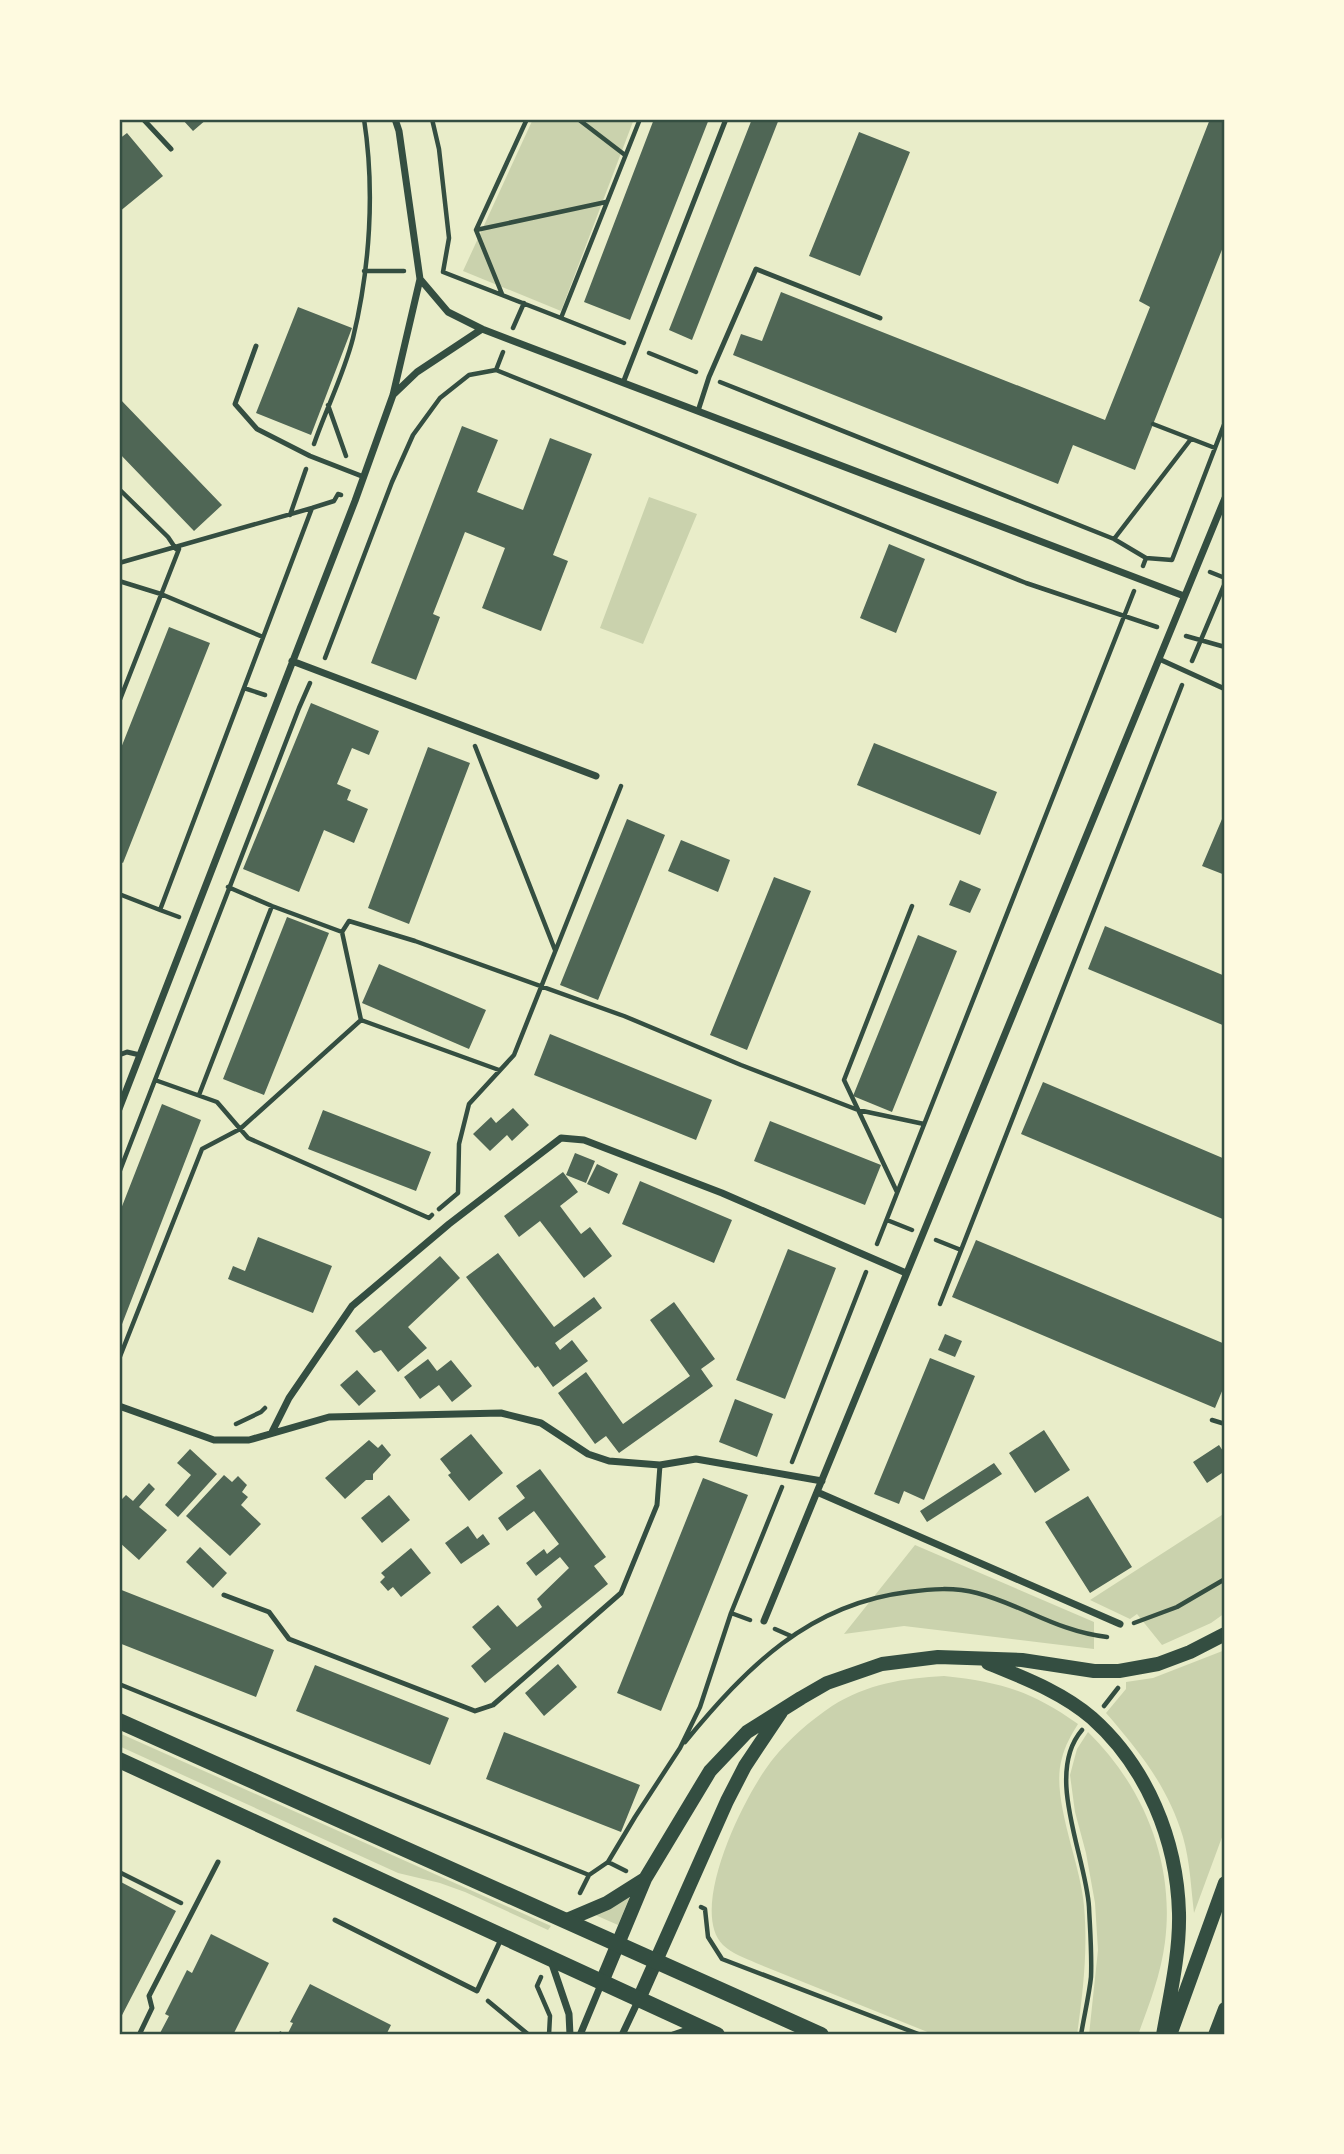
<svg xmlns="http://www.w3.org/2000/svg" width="1344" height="2154" font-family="Helvetica,sans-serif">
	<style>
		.green { fill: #cad2ad }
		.building { fill: #4f6655 }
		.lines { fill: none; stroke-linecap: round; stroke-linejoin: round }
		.path { stroke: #344e41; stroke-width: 4.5 }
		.service { stroke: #344e41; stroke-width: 5 }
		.minor { stroke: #344e41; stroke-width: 7 }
		.secondary { stroke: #344e41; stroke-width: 14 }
		.primary { stroke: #344e41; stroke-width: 16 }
		.neatline { fill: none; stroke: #344e41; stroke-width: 2.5 }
	</style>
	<rect width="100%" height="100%" fill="#e9edc9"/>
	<!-- green -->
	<path class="green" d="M533,119H634L561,311L463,271Z
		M649,497L697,514L643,644L600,628Z
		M1225,1513V1613L1211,1623L1162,1645L1137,1614L1130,1619L1090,1600Z
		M915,1545L1094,1622V1649L904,1626L844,1634Z
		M1225,1650V1829L1194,1913C1191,1889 1190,1861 1183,1837C1168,1787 1140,1752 1106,1713L1126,1689V1682L1153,1678Z
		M944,1676C1001,1682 1031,1691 1078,1724C1071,1735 1065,1746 1062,1758C1050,1798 1081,1863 1084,1906C1088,1950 1083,1992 1077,2035H935L756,1963C745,1958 731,1953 723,1945C687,1909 746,1792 773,1759C790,1738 810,1721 832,1706C867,1684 904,1678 944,1676Z
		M1088,1732C1144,1787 1175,1863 1165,1942C1161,1974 1149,2005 1138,2035H1089L1098,1950L1095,1903L1086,1853L1075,1812L1070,1775L1077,1749Z
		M119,1733L551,1926L548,1930L465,1892L440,1883L398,1873L119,1746Z
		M630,1896L618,1925L593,1914Z"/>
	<!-- building -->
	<path class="building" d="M182,119H207L193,131Z
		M654,119H709L630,320L584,302Z
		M752,119H779L692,340L669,330Z
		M1210,119H1225V242L1135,470L1073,445L1058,484L733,355L741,334L762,341L781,292L1105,420L1150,307L1139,301Z
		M859,132L910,152L860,276L809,256Z
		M127,133L163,176L119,212V139Z
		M298,307L352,328L311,435L256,413Z
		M119,398L222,505L194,531L119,453Z
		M462,426L498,440L477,492L523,510L550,438L592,454L553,555L568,561L541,631L482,608L505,548L465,532L433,614L440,617L416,680L371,663Z
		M889,544L925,559L896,633L860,618Z
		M169,627L210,643L123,863L119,861V753Z
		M311,703L379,731L369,755L352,748L337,784L351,790L347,800L368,809L354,843L324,830L299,892L243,869Z
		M874,743L997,792L980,835L857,785Z
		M428,747L470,763L409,924L368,908Z
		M1225,812V875L1202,866Z
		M627,819L665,835L598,1000L560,985Z
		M681,840L730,860L718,892L668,871Z
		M774,877L811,891L747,1050L710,1035Z
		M960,880L981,889L970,913L949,905Z
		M287,917L329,933L264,1095L223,1079Z
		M1105,926L1225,976V1026L1088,969Z
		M918,935L957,951L892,1112L853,1096Z
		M379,964L486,1010L469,1049L362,1003Z
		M550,1034L712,1100L696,1140L534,1075Z
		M1043,1082L1225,1159V1220L1021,1134Z
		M162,1104L201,1120L119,1332V1214Z
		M513,1108L529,1125L512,1141L507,1135L490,1151L473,1134L491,1117L496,1123Z
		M323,1110L431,1152L416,1191L308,1149Z
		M770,1121L881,1165L865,1205L754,1161Z
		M575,1153L595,1161L586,1183L566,1175Z
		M597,1164L618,1174L609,1194L587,1184Z
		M563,1172L578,1192L560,1206L581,1234L590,1227L612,1256L584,1278L540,1221L519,1237L504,1216Z
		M640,1181L732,1220L714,1263L622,1224Z
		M258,1237L332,1266L313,1313L228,1279L233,1266L245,1271Z
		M976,1240L1225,1344V1384L1215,1408L952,1297Z
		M788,1249L836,1268L785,1399L736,1380Z
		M498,1253L554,1327L594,1297L602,1308L555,1343L560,1350L572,1340L588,1361L553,1387L538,1366L535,1368L466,1277Z
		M440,1256L460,1278L408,1327L427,1348L398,1372L381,1350L374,1353L355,1331Z
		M674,1302L715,1359L701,1369L713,1386L619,1453L606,1436L595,1444L558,1393L586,1372L623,1424L690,1376L650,1320Z
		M945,1334L962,1341L955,1357L938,1350Z
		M930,1358L975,1376L924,1500L904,1491L899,1504L874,1494Z
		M428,1359L437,1371L451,1360L472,1386L452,1402L439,1385L420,1399L404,1377Z
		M357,1370L376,1391L359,1406L340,1385Z
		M735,1399L773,1414L757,1457L719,1442Z
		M1044,1430L1070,1470L1035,1493L1009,1453Z
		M471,1434L503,1473L469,1501L448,1475L451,1473L440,1459Z
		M369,1440L378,1448L382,1444L391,1455L373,1474V1480H366L345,1499L325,1478Z
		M1219,1445L1225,1454V1471L1207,1483L1193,1462Z
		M190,1449L217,1474L178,1517L165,1505L191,1475L177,1463Z
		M994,1463L1002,1474L927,1522L920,1511Z
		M540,1469L606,1557L594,1566L608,1584L485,1683L471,1666L491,1649L472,1627L498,1605L517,1627L542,1607L537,1599L569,1568L560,1557L536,1576L526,1563L544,1549L547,1554L559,1544L534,1511L507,1531L498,1518L525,1498L516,1486Z
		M224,1475L232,1482L238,1476L247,1485L242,1492L248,1497L241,1505L261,1524L230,1556L186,1516Z
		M703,1478L748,1495L661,1711L617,1693Z
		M149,1483L155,1489L139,1507L167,1530L139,1560L119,1542V1502L126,1495L133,1501Z
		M389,1495L410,1520L382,1543L361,1518Z
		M1088,1496L1132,1567L1090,1593L1045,1522Z
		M468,1526L477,1539L483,1534L490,1544L461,1564L445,1543Z
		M200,1547L227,1573L213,1588L186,1562Z
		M411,1548L431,1573L401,1597L393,1587L388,1591L380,1582L385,1577L381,1573Z
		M119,1589L274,1650L256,1697L119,1643Z
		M558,1664L577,1687L544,1716L525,1693Z
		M315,1665L449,1718L430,1765L296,1711Z
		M504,1732L640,1785L621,1832L486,1779Z
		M119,1881L176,1911L119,2021Z
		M211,1934L269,1963L233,2035H159L169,2016L165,2014L187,1970L192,1973Z
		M310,1984L391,2025L386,2035H278L280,2031L287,2035L293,2023L290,2022Z"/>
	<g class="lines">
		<!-- path -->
		<path class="path" d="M432,119L439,149L449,238L443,272L561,318L640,119
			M578,119L625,155
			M476,230L606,202
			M364,271H404
			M502,294L476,230L527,119
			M561,318L624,343
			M513,328L524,303
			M649,353L696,372
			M496,370L1026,583L1157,627
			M720,382L1114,539L1146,558
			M328,405L346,456
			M1153,424L1215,448
			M314,444C326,409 344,374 353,338C370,268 375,190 364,119
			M119,489L168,537L176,549
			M290,515L306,469
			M1114,539L1191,439
			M119,563L312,508L334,501L338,494L341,495
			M1143,566L1146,558L1172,560L1225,422
			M1210,572L1225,578
			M119,581L161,594L263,637
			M1186,636L1225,647
			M325,658L392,482L413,435L440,398L469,375L496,370L503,352
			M1192,661L1225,583
			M244,688L265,695
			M119,702L179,549
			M475,746L555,950
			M228,887L272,906L342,932L349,921L415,941L624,1016L741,1065L858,1110L924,1124
			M119,894L160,910L312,508
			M160,910L179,917
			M342,932L361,1020L499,1070
			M155,1080L217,1102L248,1138L429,1218L432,1215
			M199,1095L272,906
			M119,1173L299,708L310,683
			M897,1192L844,1080L912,906
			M439,1209L458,1193L459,1144L469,1104L514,1055L621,786
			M887,1220L912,1230
			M936,1240L961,1250
			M877,1244L1134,591
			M940,1304L1182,685
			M119,1359L202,1149L240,1129L361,1020
			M1212,1420L1225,1424
			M236,1424L261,1412L265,1408
			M792,1462L866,1272
			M731,1613L750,1620
			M1134,1623L1177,1607L1225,1579
			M775,1629L791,1636
			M119,1684L589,1875L608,1862L626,1871
			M1104,1706L1118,1688
			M685,1742C746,1668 808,1604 908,1592C931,1589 954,1587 977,1593C1023,1605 1056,1631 1107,1637
			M608,1862L635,1817L680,1748L700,1707L731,1613L782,1487
			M119,1872L181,1903
			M580,1893L589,1875
			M701,1907L705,1909L708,1937L722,1959L921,2035
			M541,1977L537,1986L550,2016L549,2035
			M488,2001L529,2035
			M1081,2035C1084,2016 1089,1996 1091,1977C1092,1954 1090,1929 1089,1907C1086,1856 1044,1774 1082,1730"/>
		<!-- service -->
		<path class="service" d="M143,119L171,149
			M256,346L235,404L257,429L310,456L364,477
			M623,383L726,119
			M698,411L709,377L756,269L880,318
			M1159,659L1225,689
			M119,1055L127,1052L140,1055
			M224,1595L269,1612L289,1639L475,1711L493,1705L621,1593L657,1505L660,1465
			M335,1920L477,1991L502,1937
			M139,2035L152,2008L149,1996L218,1862"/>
		<!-- minor -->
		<path class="minor" d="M420,279L448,312L482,329L1184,596
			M394,394L417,372L482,329
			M292,661L596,776
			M119,1109L355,501L393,395L420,279L399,131L395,119
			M119,1406L214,1440H249L329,1417L501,1413L541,1423L588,1454L609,1461L660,1465L696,1459L822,1481
			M272,1432L289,1398L352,1306L449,1224L561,1138L584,1140L722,1193L906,1273
			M817,1492L1120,1624
			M764,1621C917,1247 1074,874 1225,498
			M551,1961L569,2014L570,2035
			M580,2035L602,1982
			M622,2035L639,1999
			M673,2035L696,2027"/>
		<!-- secondary -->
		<path class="secondary" d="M988,1663C1024,1678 1062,1692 1092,1718C1147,1767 1177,1840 1179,1913C1180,1953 1170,1995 1163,2035
			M567,1920L607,1903L645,1879
			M602,1982L645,1879L710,1771L747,1732L801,1698L827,1683L882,1664L938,1657L1022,1660L1094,1671H1119L1158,1664L1190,1652L1225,1634
			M639,1999L727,1801L745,1766L781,1712
			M1170,2035L1225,1883
			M1215,2035L1225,2009"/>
		<!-- primary -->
		<path class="primary" d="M119,1721L821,2035
			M119,1760L717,2035"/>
	</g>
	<!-- border -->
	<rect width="1344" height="2154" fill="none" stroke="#fefae0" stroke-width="242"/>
	<rect x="121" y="121" width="1102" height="1912" class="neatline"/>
</svg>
